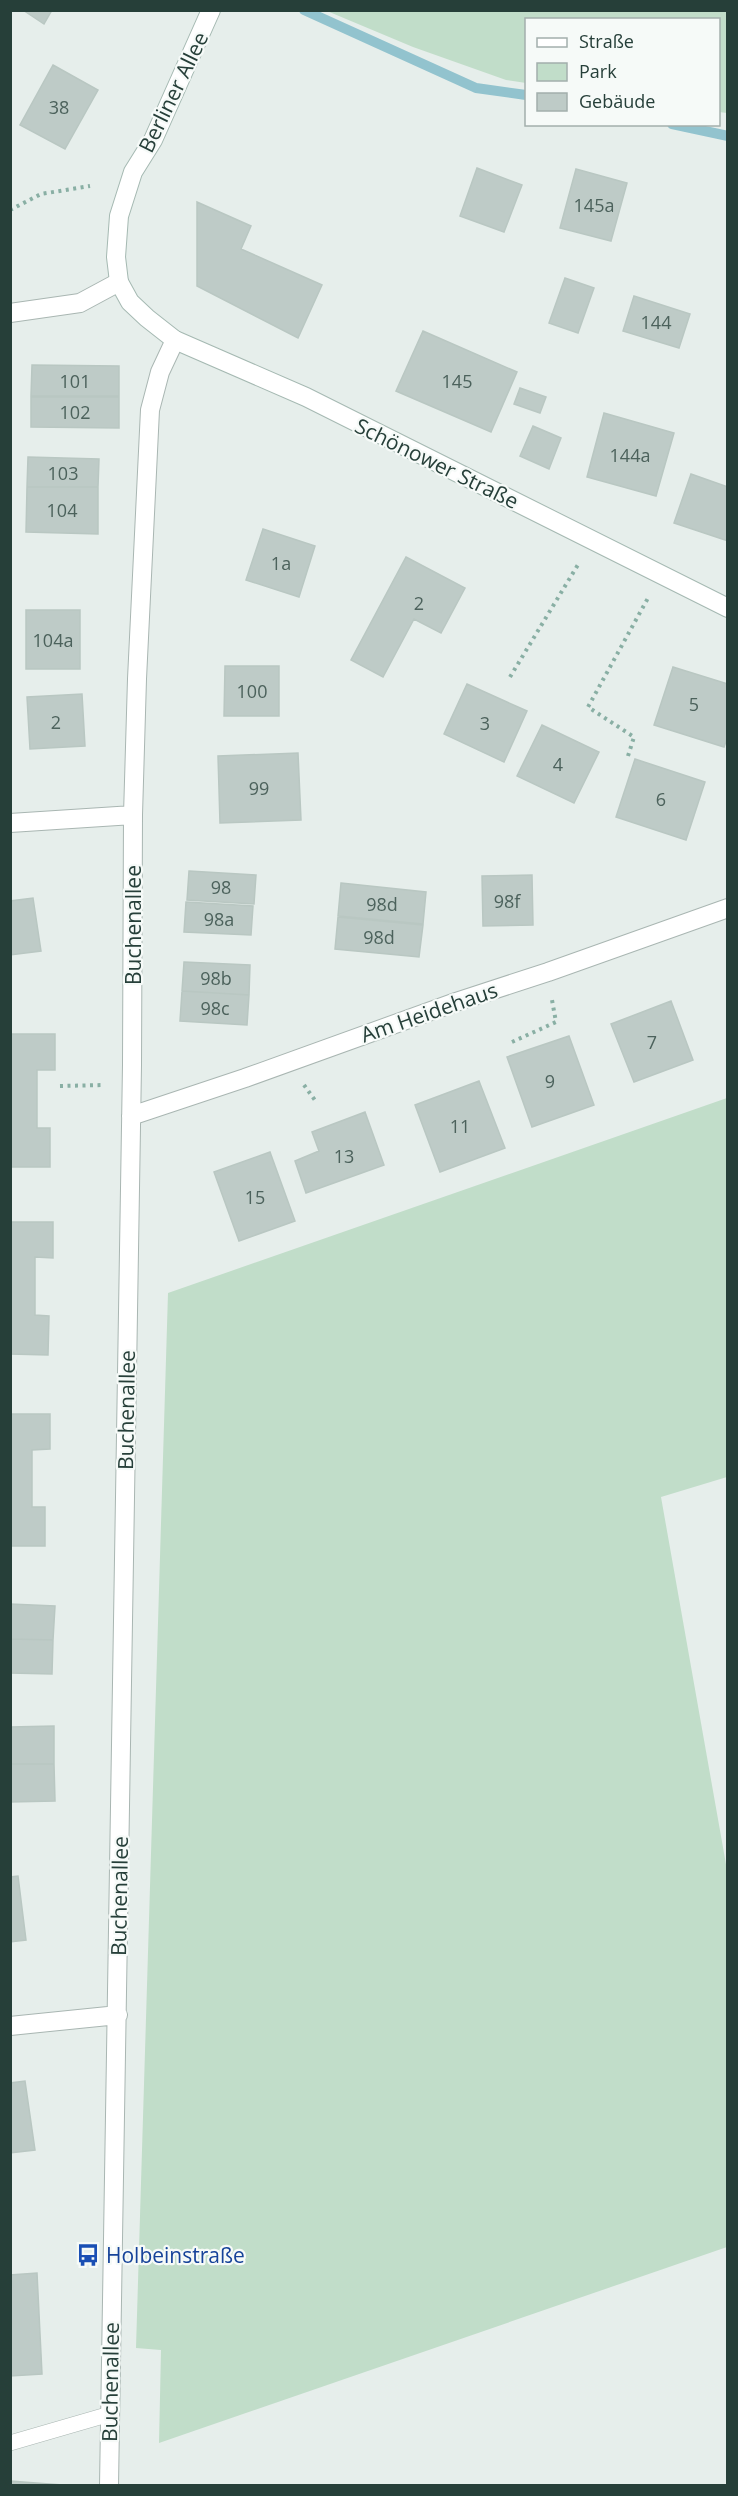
<svg xmlns="http://www.w3.org/2000/svg" width="738" height="2496" font-family="'Open Sans',sans-serif">
	<style>
		.green { fill: #c1ddc9 }
		.lines { fill: none; stroke-linecap: round; stroke-linejoin: round }
		.stream { stroke: #92c3ce; stroke-width: 10 }
		.building { fill: #becbc7; stroke: #b9c7c2; stroke-width: 1.5 }
		.lane-casing { stroke: #a9b6b2; stroke-width: 16 }
		.street-casing { stroke: #a9b6b2; stroke-width: 20 }
		.secondary-casing { stroke: #a5b9b2; stroke-width: 20 }
		.path { stroke: #89afa4; stroke-width: 4; stroke-dasharray: 3 4.5; stroke-linecap: butt }
		.lane { stroke: #fff; stroke-width: 15 }
		.street { stroke: #fff; stroke-width: 18 }
		.secondary { stroke: #fff; stroke-width: 18 }
		.labels { text-anchor: middle; dominant-baseline: central; stroke-width: 4.5; stroke-linejoin: round; paint-order: stroke }
		.number-label { font-size: 18px; fill: #4c625c }
		.street-label { font-size: 21px; fill: #263f39; stroke: #f6faf8 }
		.transit-label { font-size: 21px; fill: #164399; stroke: #f6faf8; text-anchor: start }
	</style>
	<rect width="100%" height="100%" fill="#e6eeeb"/>
	<!-- green -->
	<path class="green" d="M327,11H727V113L719,112L718,20H526V83L506,80L413,47Z
		M727,1098V1477L661,1497L727,1870V2247L159,2443L161,2350L136,2348L168,1293Z"/>
	<g class="lines">
		<!-- stream -->
		<path class="stream" d="M304,10L476,88L526,95
			M672,124L728,136"/>
	</g>
	<!-- building -->
	<path class="building" d="M23,10H52L44,24Z
		M53,65L98,90L65,149L20,125Z
		M477,168L522,185L504,232L460,216Z
		M576,169L627,183L611,241L560,228Z
		M197,202L251,226L241,249L322,285L298,338L197,286Z
		M565,278L594,288L578,333L549,323Z
		M634,296L690,314L679,348L623,331Z
		M423,331L517,372L491,432L396,391Z
		M32,365L119,366V396H31Z
		M520,388L546,397L540,413L514,404Z
		M31,397H119V428L31,427Z
		M604,413L674,433L656,496L587,477Z
		M533,426L561,438L549,469L520,456Z
		M28,457L99,459L98,487H27Z
		M691,474L728,487V541L674,523Z
		M27,487H98V534L26,532Z
		M263,529L315,546L299,597L246,580Z
		M406,557L465,588L441,633L414,619L383,677L351,660Z
		M26,610H80V669H26Z
		M225,666H279V716H224Z
		M673,667L728,684V736L724,747L654,725Z
		M467,684L527,711L504,762L444,734Z
		M82,694L85,746L30,749L27,697Z
		M542,725L599,752L574,803L517,776Z
		M298,753L301,820L220,823L218,756Z
		M635,759L705,782L686,840L616,817Z
		M189,871L256,875L254,904L187,900Z
		M532,875L533,925L483,926L482,876Z
		M341,883L426,892L423,924L338,916Z
		M33,898L41,951L10,955V901Z
		M186,902L253,906L251,935L184,932Z
		M338,917L423,925L419,957L335,949Z
		M184,962L250,965L249,995L182,991Z
		M182,991L249,995L247,1025L180,1021Z
		M671,1001L693,1060L634,1082L611,1024Z
		M10,1034H55V1070H37V1128H50V1167H10Z
		M569,1036L594,1105L532,1127L507,1057Z
		M479,1081L505,1148L440,1172L415,1105Z
		M365,1112L384,1165L306,1193L295,1161L319,1151L312,1132Z
		M270,1152L295,1221L239,1241L214,1172Z
		M10,1222H53V1258L35,1257V1315L49,1316L48,1355L10,1354Z
		M10,1414H50V1449L32,1450V1507H45V1546H10Z
		M10,1604L55,1606L53,1640L10,1639Z
		M10,1639L53,1640L52,1674L10,1673Z
		M54,1726V1764H10V1727Z
		M10,1764H54L55,1801L10,1802Z
		M18,1876L26,1940L10,1942V1877Z
		M25,2081L35,2150L10,2153V2083Z
		M37,2273L42,2374L10,2376V2275Z
		M10,2481L62,2485V2486H10Z"/>
	<g class="lines">
		<!-- lane casing -->
		<g class="lane-casing">
			<path id="lane" d="M10,2443L110,2414"/>
		</g>
		<!-- street casing -->
		<g class="street-casing">
			<path id="street" d="M10,313L80,303L119,282
				M10,823L133,815
				M131,1116L245,1078L456,1002L548,972L728,908
				M10,2026L118,2015
				M109,2486L132,1065L133,815L137,679L150,410L160,372L175,340"/>
		</g>
		<!-- secondary casing -->
		<g class="secondary-casing">
			<path id="secondary" d="M211,10L153,140L133,172L119,216L116,257L119,282L130,302L147,318L175,340L306,397L728,608"/>
		</g>
		<!-- path -->
		<path class="path" d="M10,210L41,194L90,186
			M510,677L579,563
			M628,756L634,737L588,707L648,598
			M512,1042L556,1022L552,1000
			M304,1085L317,1103
			M60,1086L104,1085"/>
		<!-- lane -->
		<use href="#lane" class="lane"/>
		<!-- street -->
		<use href="#street" class="street"/>
		<!-- secondary -->
		<use href="#secondary" class="secondary"/>
	</g>
	<!-- icons -->
	<defs>
		<g id="bus-bare" transform="scale(1.8)"><path d="M-5-6H5V4H4V6H2V4H-2V6H-4V4H-5ZM-3.5-4V0h7V-4ZM-3.5 1.2v1.5H-2V1.2ZM2 1.2v1.5H3.5V1.2Z" fill="#1a4fb4" stroke="#f6faf8" stroke-width="2.5" paint-order="stroke"/></g>
	</defs>
	<g fill-rule="evenodd">
		<use href="#bus-bare" x="88" y="2255"/>
	</g>
	<g class="labels">
		<!-- number labels -->
		<g class="number-label">
			<text x="59" y="107">38</text>
			<text x="594" y="205">145a</text>
			<text x="656" y="322">144</text>
			<text x="75" y="381">101</text>
			<text x="457" y="381">145</text>
			<text x="75" y="412">102</text>
			<text x="630" y="455">144a</text>
			<text x="63" y="473">103</text>
			<text x="62" y="510">104</text>
			<text x="281" y="563">1a</text>
			<text x="419" y="603">2</text>
			<text x="53" y="640">104a</text>
			<text x="252" y="691">100</text>
			<text x="694" y="704">5</text>
			<text x="56" y="722">2</text>
			<text x="485" y="723">3</text>
			<text x="558" y="764">4</text>
			<text x="259" y="788">99</text>
			<text x="661" y="799">6</text>
			<text x="221" y="887">98</text>
			<text x="507" y="901">98f</text>
			<text x="382" y="904">98d</text>
			<text x="219" y="919">98a</text>
			<text x="379" y="937">98d</text>
			<text x="216" y="978">98b</text>
			<text x="215" y="1008">98c</text>
			<text x="652" y="1042">7</text>
			<text x="550" y="1081">9</text>
			<text x="460" y="1126">11</text>
			<text x="344" y="1156">13</text>
			<text x="255" y="1197">15</text>
		</g>
		<!-- street labels -->
		<g class="street-label">
			<text transform="translate(173 92) rotate(-64)">Berliner Allee</text>
			<text transform="translate(437 463) rotate(26)">Schönower Straße</text>
			<text transform="translate(133 925) rotate(-90)">Buchenallee</text>
			<text transform="translate(429 1012) rotate(-19)">Am Heidehaus</text>
			<text transform="translate(126 1410) rotate(-89)">Buchenallee</text>
			<text transform="translate(119 1896) rotate(-89)">Buchenallee</text>
			<text transform="translate(110 2382) rotate(-89)">Buchenallee</text>
		</g>
		<!-- transit labels -->
		<g class="transit-label">
			<text x="106" y="2255">Holbeinstraße</text>
		</g>
	</g>
	<!-- border -->
	<rect width="738" height="2496" fill="none" stroke="#263f39" stroke-width="24"/>
	<!-- legend -->
	<rect x="525" y="18" width="195" height="108" fill="#f6faf8" stroke="#a3afac" stroke-width="1.5"/>
	<rect x="537" y="38" width="30" height="9" fill="#ffffff" stroke="#a3afac" stroke-width="1.5"/>
	<text x="579" y="48" font-size="18" fill="#263f39">Straße</text>
	<rect x="537" y="63" width="30" height="18" fill="#c1ddc9" stroke="#a3afac" stroke-width="1.5"/>
	<text x="579" y="78" font-size="18" fill="#263f39">Park</text>
	<rect x="537" y="93" width="30" height="18" fill="#becbc7" stroke="#a3afac" stroke-width="1.5"/>
	<text x="579" y="108" font-size="18" fill="#263f39">Gebäude</text>
</svg>
